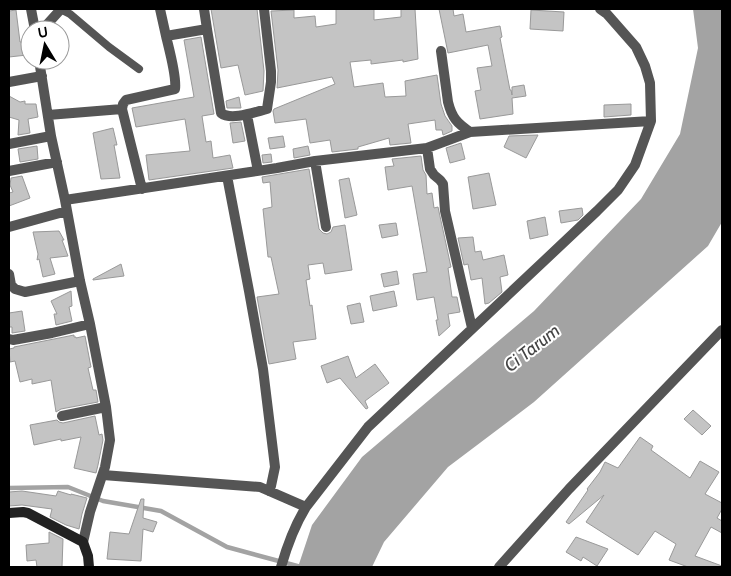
<svg xmlns="http://www.w3.org/2000/svg" width="731" height="576" font-family="Cabin,sans-serif">
	<style>
		.water { fill: #a3a3a3 }
		.lines { fill: none; stroke-linecap: round; stroke-linejoin: round }
		.stream { stroke: #a3a3a3; stroke-width: 4.5 }
		.building { fill: #c4c4c4; stroke: #999 }
		.lane { stroke: #555; stroke-width: 8 }
		.street { stroke: #555; stroke-width: 10 }
		.secondary { stroke: #222; stroke-width: 10 }
		.labels { text-anchor: middle; dominant-baseline: central; stroke-width: 4; stroke-linejoin: round; paint-order: stroke }
		.water-label { font-size: 18px; font-style: italic; fill: #444; stroke: #fff }
	</style>
	<rect width="100%" height="100%" fill="#fff"/>
	<!-- water -->
	<path class="water" d="M693,9H722V222L708,246L534,402L448,467L384,542L372,567H298L312,525L362,457L534,311L641,199L680,134L698,48Z"/>
	<g class="lines">
		<!-- stream -->
		<path class="stream" d="M9,488L68,487L103,501L161,511L227,547L301,567"/>
	</g>
	<!-- building -->
	<path class="building" d="M211,9H257L264,71L263,91L245,95L238,65L221,68Z
		M336,9H374V20L401,17V9H415L418,59L403,62V60L371,64V60L350,62L354,87L383,83L385,97L406,96L405,81L437,75L441,104L445,116L452,126V131L443,135L442,130H436L435,120L408,124L411,143L390,145L389,138L358,147V149L332,152L330,140L310,143L306,119L275,123L273,111L274,109L335,84L332,77L277,88L278,70L271,11L294,10V18L315,16L316,27L336,24Z
		M439,9H453L454,16L463,14L466,32L500,26L502,37L500,38L510,90H511L512,95V87L524,85L526,96L512,98L513,114L480,119L475,91L481,90L477,68L492,66L488,45L448,53Z
		M16,10L20,42H23L27,55L9,57V11Z
		M531,10L564,12L563,31L530,29Z
		M201,37L214,114L202,116L206,142L211,141L213,158L230,155L233,168L149,180L146,155L190,151L185,119L136,127L132,108L194,97L184,40Z
		M9,96L20,102L25,101V104H36L38,117L28,119L30,133L18,135L19,120L9,117Z
		M239,97L241,108H227L226,101Z
		M631,104V115L604,117V105Z
		M241,122L245,141L233,143L230,123Z
		M113,128L117,145H114L120,178L101,179L93,133Z
		M538,135L526,158L504,147L509,136Z
		M283,136L285,147L270,149L268,138Z
		M461,143L465,159L450,163L446,148Z
		M37,146L38,159L20,162L18,149Z
		M308,146L310,155L294,158L293,149Z
		M271,154L272,162L263,163L262,155Z
		M421,156L423,170L426,175L427,194L432,193L434,208L438,207L451,267L448,268L452,297H457L460,312L448,314L450,326L439,336L436,320H438L434,297L417,300L413,274L427,272L412,186L388,190L385,167L394,166L392,159Z
		M309,169L319,229L323,233L327,234L331,232L333,227L345,225L352,270L325,274L323,263L308,265L310,279L306,280L310,306L312,305L316,339L293,342L296,359L269,364L257,297L279,294L271,257H268L263,209L272,207L270,182L263,183L262,177Z
		M489,173L496,205L473,209L468,177Z
		M22,176L30,198L9,206V193L13,192L10,185L11,178Z
		M349,178L357,215L345,218L339,180Z
		M582,208L583,215L578,220L561,223L559,211Z
		M545,217L548,235L530,239L527,221Z
		M396,223L398,235L382,238L379,225Z
		M59,231L64,240H62L68,256L50,258L55,274L43,277L39,259L37,260L38,254L33,232Z
		M473,237L475,252L481,251L483,260L504,255L508,275L500,277L502,292L489,303L485,304L482,278L471,280L468,264L464,265L458,238Z
		M121,264L124,276L93,280V279Z
		M397,271L399,284L384,287L381,274Z
		M71,291L72,306L69,307L72,321L56,325L54,314H57L51,301Z
		M394,291L397,306L373,311L370,296Z
		M360,303L364,322L351,324L347,306Z
		M22,311L25,331L12,333V327H9V313Z
		M74,335V337H76V338L85,336L91,367L88,368L93,390H96L98,402L61,409L56,412L51,380L32,384V379L20,382L15,361L10,362L9,349L14,348V347Z
		M348,356L356,378L375,364L389,383L365,401L368,408L366,409L340,378L327,383L321,366Z
		M693,410L711,426L702,435L684,419Z
		M95,416L99,435L102,434L103,440L98,465L96,473L74,468L81,437L61,441V439L34,445L30,425L57,420L59,422L63,423Z
		M640,437L653,446L651,450L690,478L700,461L719,472L705,494L722,503V509L717,518L722,521V533L711,527L695,556L722,566V567H688L669,560L676,544L655,531L638,555L586,522L604,495L569,524L566,522L588,490L587,489L600,472L605,462L618,468Z
		M22,491L56,496L58,491L71,495V494L87,498L82,514L79,529L66,525L50,517L52,509L22,505L9,506V492Z
		M141,499H144L143,518L157,522L153,532L143,529L141,561L107,559L110,532L129,534Z
		M49,532L63,539L62,567H37L36,560L27,561L26,545L49,543Z
		M576,537L608,549L597,566L583,557L581,561L566,552Z"/>
	<g class="lines">
		<!-- lane -->
		<path class="lane" d="M60,9L70,14L109,47L139,69"/>
		<!-- street -->
		<path class="street" d="M31,9L35,30
			M160,9L166,36L207,29L204,9
			M207,29L221,113C231,121 255,112 267,109L271,82V71L264,9
			M42,30L61,9
			M441,51L448,102C452,118 457,123 470,132
			M39,60L51,136L65,200L80,281L90,324L106,407L110,440L105,467L90,512L83,542
			M9,82L42,76
			M48,115L122,109
			M247,115L258,171
			M9,144L51,136
			M427,148L430,169L434,175L440,180L443,184L445,211L472,328
			M315,161L326,227
			M9,171L57,162
			M227,176L249,291L263,369L275,467L271,486L269,491
			M142,189L122,109L123,104L126,100L175,89C177,77 169,49 166,36
			M65,200L277,168L315,161L427,148L470,132L651,121
			M9,227L67,211
			M9,274L11,285L15,289L25,292L80,281
			M9,339L13,340L52,333L90,324
			M62,416L106,407
			M103,475L260,487L306,507
			M281,567C287,546 295,525 306,507L368,427L597,211L618,190L635,165L651,121L650,83L645,66L636,47L607,14L600,9
			M499,567L569,489L722,330"/>
		<!-- secondary -->
		<path class="secondary" d="M9,513L23,512L28,513L83,542L88,556L89,567"/>
	</g>
	<g class="labels">
		<!-- water labels -->
		<g class="water-label">
			<text transform="translate(532 348) rotate(-38)">Ci Tarum</text>
		</g>
	</g>
	<!-- border -->
	<rect width="731" height="576" fill="none" stroke="#000000" stroke-width="20"/>
	<!-- north arrow -->
	<g transform="translate(45 45) rotate(350)"><circle r="24" fill="#ffffff" stroke="#999999"/>
	<path d="M0-4L9 19L0 12L-9 19Z" fill="#000000"/>
	<text y="-8" font-size="14" font-weight="bold" text-anchor="middle" fill="#000000">U</text>
	</g>
</svg>
